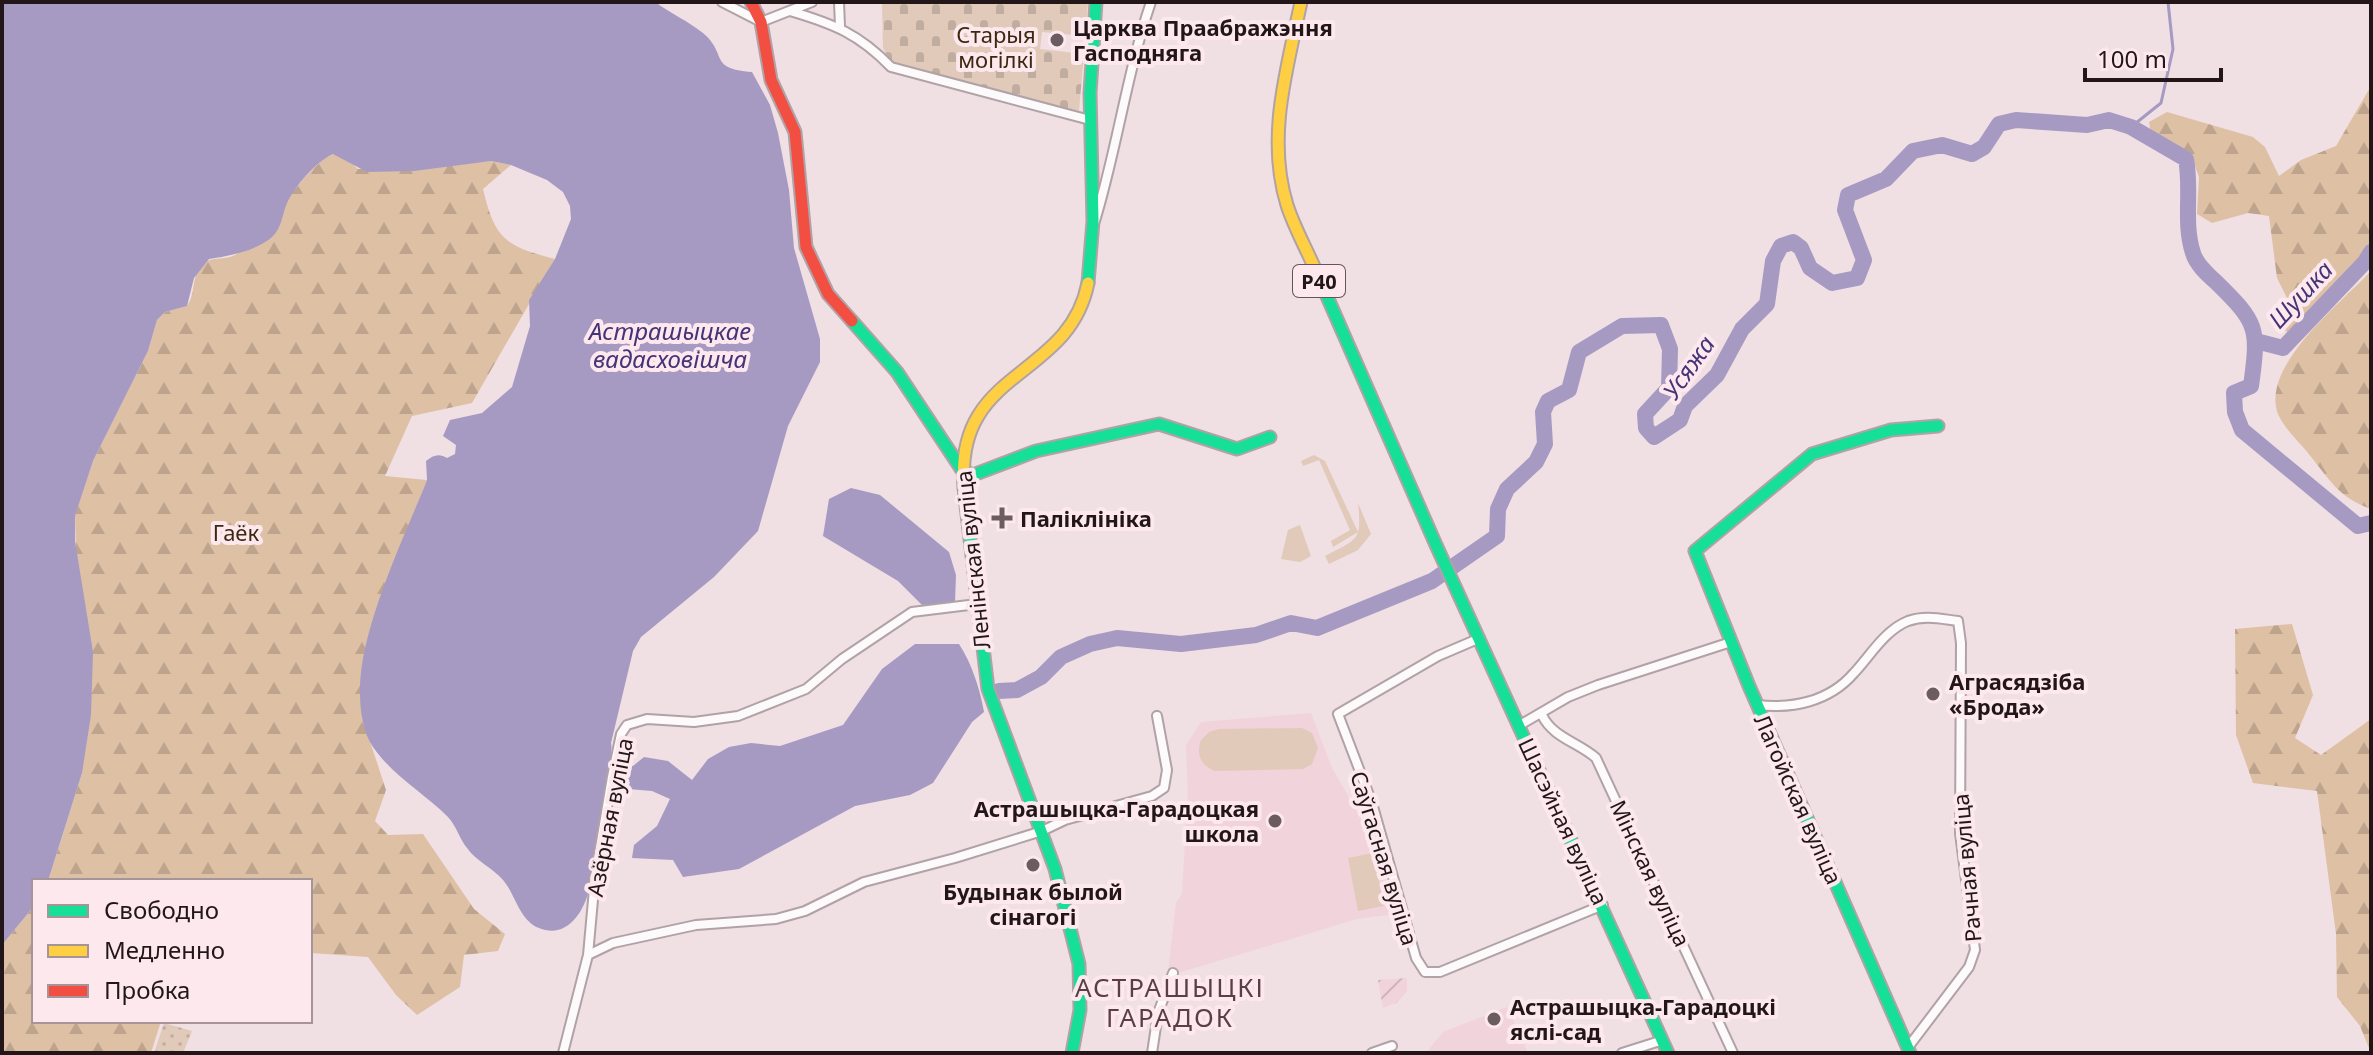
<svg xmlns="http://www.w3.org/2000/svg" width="2373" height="1055" font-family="'Noto Sans',sans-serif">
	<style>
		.built { fill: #f1d3db }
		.industrial { fill: url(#industrial-furrows) }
		.grass { fill: #e1caba }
		.forest { fill: url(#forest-firs) }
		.cemetery { fill: url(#cemetery-stones) }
		.park { fill: url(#park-dots) }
		.water { fill: #a69ac3 }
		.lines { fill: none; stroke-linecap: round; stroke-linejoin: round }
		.stream { stroke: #a69ac3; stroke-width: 3 }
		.river { stroke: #a69ac3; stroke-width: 16 }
		.street-casing { stroke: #b0a2a6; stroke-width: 12 }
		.fast-casing { stroke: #b0a2a6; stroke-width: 15 }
		.slow-casing { stroke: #b0a2a6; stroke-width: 15 }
		.jam-casing { stroke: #b0a2a6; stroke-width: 15 }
		.street { stroke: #fdfafb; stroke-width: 8 }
		.fast { stroke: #16e098; stroke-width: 11 }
		.slow { stroke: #ffcf43; stroke-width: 11 }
		.jam { stroke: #f24e42; stroke-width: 11 }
		.poi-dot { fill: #6a5c60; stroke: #fce8ed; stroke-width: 3 }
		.labels { text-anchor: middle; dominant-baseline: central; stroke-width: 8; stroke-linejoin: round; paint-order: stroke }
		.shield { fill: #fce8ed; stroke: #635559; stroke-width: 2 }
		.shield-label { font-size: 20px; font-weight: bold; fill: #221619 }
		.poi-label { font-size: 22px; font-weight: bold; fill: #221619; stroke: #fce8ed; text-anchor: start }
		.park-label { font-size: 22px; fill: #3a2810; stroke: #fce8ed }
		.street-label { font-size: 22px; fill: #221619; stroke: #fce8ed }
		.water-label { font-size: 24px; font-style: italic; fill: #453378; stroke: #fce8ed }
		.quarter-label { font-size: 26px; letter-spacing: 2px; fill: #5a3f46; stroke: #fce8ed }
	</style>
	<defs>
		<pattern id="industrial-furrows" width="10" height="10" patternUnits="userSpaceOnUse" patternTransform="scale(2)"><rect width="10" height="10" fill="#f1d3db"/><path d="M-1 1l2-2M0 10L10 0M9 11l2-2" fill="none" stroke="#ceb4bb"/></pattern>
		<pattern id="forest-firs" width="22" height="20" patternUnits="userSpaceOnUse" patternTransform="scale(2)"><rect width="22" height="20" fill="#dec0a5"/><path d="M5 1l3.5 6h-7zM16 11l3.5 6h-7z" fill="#bea48d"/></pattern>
		<pattern id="cemetery-stones" width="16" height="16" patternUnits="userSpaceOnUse" patternTransform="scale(2)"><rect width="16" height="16" fill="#e1caba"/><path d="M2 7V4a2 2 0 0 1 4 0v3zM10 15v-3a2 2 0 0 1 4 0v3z" fill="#c1ad9f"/></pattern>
		<pattern id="park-dots" width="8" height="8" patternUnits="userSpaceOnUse" patternTransform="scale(2)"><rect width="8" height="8" fill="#e1caba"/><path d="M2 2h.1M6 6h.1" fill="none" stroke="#c1ad9f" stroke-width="1.8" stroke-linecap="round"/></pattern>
	</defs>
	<rect width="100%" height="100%" fill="#f0dfe3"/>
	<!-- built -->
	<path class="built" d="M1311,713L1332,768L1377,846L1394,914L1357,919L1178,973L1168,972L1176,903L1182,893L1188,795L1186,745L1201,722Z
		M1507,1007L1528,1053H1426L1443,1032Z"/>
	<!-- industrial -->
	<path class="industrial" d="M1407,978V991L1396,1003L1383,1008L1378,980Z"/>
	<!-- grass -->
	<path class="grass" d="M1314,455L1325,461L1358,532L1333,547L1331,541L1350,530L1319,460L1303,466L1301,461Z
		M1358,503L1371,534L1358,550L1329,564L1325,556C1358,539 1362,541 1358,503Z
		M1300,525L1311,556L1300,562L1281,559L1288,530Z
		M1302,728L1312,733L1318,748L1312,764L1303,769L1215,771C1200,765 1196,754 1201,740L1209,732L1219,729Z
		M1373,853L1384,906L1358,911L1348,858Z"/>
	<!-- forest -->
	<path class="forest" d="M2371,86V263L2297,342L2282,327L2289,302L2277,278L2269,216L2248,213L2212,223L2197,214L2199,177L2190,152L2151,134L2149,122L2167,112L2253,137L2265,147L2279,176L2301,160L2336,146Z
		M333,154L345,157L358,169L491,161L511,165L483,189C495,240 506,246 555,259L472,403L412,416L385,476L427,480L401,545L362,717L386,790L375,821L388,835L423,834L474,909L505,934L498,951L464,955L460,987L417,1015L396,995L368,957L311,953L310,881H48L82,773L75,515L93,461L148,351L157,320L165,312L187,306C196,294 191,278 201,266C210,255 224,261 235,255C271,234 299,170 333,154Z
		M2371,271V509C2338,497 2330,480 2308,453C2299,442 2284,428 2278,414C2260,366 2341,303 2371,271Z
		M2292,624L2313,695L2295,738L2321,755L2371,719V1053L2360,1026L2337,997L2336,934L2317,791L2253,783L2236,735L2235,629Z
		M34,906V1021H161L151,1053H2V945Z"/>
	<!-- cemetery -->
	<path class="cemetery" d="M882,2H1088L1085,36L1042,32L1040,49L1084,54L1079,111L893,66L883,48Z"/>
	<!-- park -->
	<path class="park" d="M164,1023L192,1031L183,1053H154Z"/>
	<!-- water -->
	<path class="water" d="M2,2H655C670,13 688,21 703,33C728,54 708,69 752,72L770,105L778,133L789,190L794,248L820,339V362L788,426L758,531L714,577L641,637L633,651L611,743C615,756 592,864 589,890C583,914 566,939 539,928C519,920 516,895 503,880C493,868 477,862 467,848C459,838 457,827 448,817C424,793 393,776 373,747C363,733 360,710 360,694C358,632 404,538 427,480L426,461C433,455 439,453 447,458L455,454L456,445L443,436L450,420L482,413L512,387L530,326L529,300L555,259L571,219L570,206L563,192L547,180L511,165L491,161L414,171L367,172L333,154C317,161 295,186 287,203C282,214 282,228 272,237C256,251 229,256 209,259L194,278L187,306L165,312L157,320L148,351L93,461L75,516V541L93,652L91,715L82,773L48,881H34V906L2,945Z
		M851,488L880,495L949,552L956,575L955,602L922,605L898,581L823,536L829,499Z
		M915,644H959C972,664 980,689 984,712L972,722L933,783L910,795L855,806L739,869L683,877L673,860L632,858L634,845L657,826L670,799L652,791L628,789L630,782L618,779L622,766H633L644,757L668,761L692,780L708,759L729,747L751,743L780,746L843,725L882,669Z"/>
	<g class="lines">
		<!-- stream -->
		<path class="stream" d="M2131,127L2161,103L2173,49L2168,2"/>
		<!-- river -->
		<path class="river" d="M2256,341L2283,348L2365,262L2371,252
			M999,691L1017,690L1041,677L1061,657L1090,644L1117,638L1181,644L1256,635L1291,623L1317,628L1432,581L1497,536L1498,509L1507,489L1536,462L1545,444L1543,412L1548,401L1569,390L1579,352L1622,326L1661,325L1670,349L1669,388L1645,414L1646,428L1654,437L1680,420L1685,406L1717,375L1742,329L1767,304L1773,261L1781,246L1793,242L1801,248L1810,268L1832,283L1857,278L1864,260L1845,210L1848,195L1886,179L1913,151L1942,145L1972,154L1984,147L1999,124L2016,120L2087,125L2109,120L2131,127L2186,159C2192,190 2183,223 2193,253C2196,264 2207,274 2216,282C2258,323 2259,328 2251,386L2234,393L2235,412L2242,430L2358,526L2371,523"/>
		<!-- street casing -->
		<g class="street-casing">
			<path id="street" d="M722,2L761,22L812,2
				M839,2L840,26
				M790,11C834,24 859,34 891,67L1090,120
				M1095,221C1117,149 1127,72 1151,2
				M1480,638L1438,656L1338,714L1372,803L1416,958L1425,972H1440L1603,905
				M1757,705C1792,709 1829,702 1854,673C1870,656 1885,630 1908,621C1925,615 1941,619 1958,621L1961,643L1960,833L1975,950L1969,967L1909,1046
				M1542,715C1553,738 1578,742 1596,758L1733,1053
				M1520,725L1568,697L1598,685L1731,642
				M588,955L613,943L696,925L776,919L805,911L864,882L955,858L1042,831L1065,820L1152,796L1164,788L1167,770L1157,716
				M563,1053L588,955L595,878L612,777L621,734L627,725L647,719L694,722L738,716L806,689L842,659L912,612L977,604
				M1152,1053L1158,1013L1173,973
				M1372,1053L1392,1046
				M1622,1053L1663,1040"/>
		</g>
		<!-- fast casing -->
		<g class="fast-casing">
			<path id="fast" d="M1315,269L1436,545L1668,1053
				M1088,283L1093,221L1090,93L1096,2
				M852,321L897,372L962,470L973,475L1036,451L1159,424L1237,449L1270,437
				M965,497L988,689L1055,869L1079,964L1080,1010L1072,1053
				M1910,1053L1749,686L1695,551L1812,454L1891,430L1938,426"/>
		</g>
		<!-- slow casing -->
		<g class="slow-casing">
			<path id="slow" d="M1301,2C1287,69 1266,137 1287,205C1294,227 1306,248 1315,269
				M965,497C948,367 1068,383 1088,283"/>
		</g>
		<!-- jam casing -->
		<g class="jam-casing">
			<path id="jam" d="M751,2L761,22L771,80L795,132L806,247L828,294L852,321"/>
		</g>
		<!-- street -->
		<use href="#street" class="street"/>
		<!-- fast -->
		<use href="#fast" class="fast"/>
		<!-- slow -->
		<use href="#slow" class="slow"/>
		<!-- jam -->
		<use href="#jam" class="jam"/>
	</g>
	<!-- markers -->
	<g class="poi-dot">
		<circle cx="1057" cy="40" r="8"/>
		<path d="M998 506h8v8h8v8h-8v8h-8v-8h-8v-8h8z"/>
		<circle cx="1933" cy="694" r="8"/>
		<circle cx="1275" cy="821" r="8"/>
		<circle cx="1033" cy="865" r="8"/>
		<circle cx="1494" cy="1019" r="8"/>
	</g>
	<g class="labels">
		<!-- shield labels -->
		<rect class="shield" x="1293" y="265" width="52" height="32" rx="6"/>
		<g class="shield-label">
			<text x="1319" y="281">Р40</text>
		</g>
		<!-- poi labels -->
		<g class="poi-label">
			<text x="1073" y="27">Царква Праабражэння<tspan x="1073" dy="25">Гасподняга</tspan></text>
			<text x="1020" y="518">Паліклініка</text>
			<text x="1949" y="681">Аграсядзіба<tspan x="1949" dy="25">«Брода»</tspan></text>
			<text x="1259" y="808" text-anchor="end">Астрашыцка-Гарадоцкая<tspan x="1259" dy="25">школа</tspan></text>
			<text x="1033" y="891" text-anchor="middle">Будынак былой<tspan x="1033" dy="25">сінагогі</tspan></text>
			<text x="1510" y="1006">Астрашыцка-Гарадоцкі<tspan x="1510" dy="25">яслі-сад</tspan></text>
		</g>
		<!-- park labels -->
		<g class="park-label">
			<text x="996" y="34">Старыя<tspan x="996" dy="25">могілкі</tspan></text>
			<text x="236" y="532">Гаёк</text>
		</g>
		<!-- street labels -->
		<g class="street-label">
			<text transform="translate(972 560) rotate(-96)">Ленінская вуліца</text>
			<text transform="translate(1799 799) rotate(66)">Лагойская вуліца</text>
			<text transform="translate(609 817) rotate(-79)">Азёрная вуліца</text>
			<text transform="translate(1564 821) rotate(65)">Шасэйная вуліца</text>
			<text transform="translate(1385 858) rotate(73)">Саўгасная вуліца</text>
			<text transform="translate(1966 868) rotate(-95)">Рачная вуліца</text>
			<text transform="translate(1651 873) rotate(65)">Мінская вуліца</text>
		</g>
		<!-- water labels -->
		<g class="water-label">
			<text transform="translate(2300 294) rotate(-47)">Шушка</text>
			<text x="670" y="330">Астрашыцкае<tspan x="670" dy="28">вадасховішча</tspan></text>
			<text transform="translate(1688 367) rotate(-55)">Усяжа</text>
		</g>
		<!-- quarter labels -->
		<g class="quarter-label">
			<text x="1170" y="987">АСТРАШЫЦКІ<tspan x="1170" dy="30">ГАРАДОК</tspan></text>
		</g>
	</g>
	<!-- border -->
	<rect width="2373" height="1055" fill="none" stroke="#221619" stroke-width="8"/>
	<!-- legend -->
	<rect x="32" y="879" width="280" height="144" fill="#fce8ed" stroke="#a59498" stroke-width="2"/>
	<rect x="48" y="905" width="40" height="12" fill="#16e098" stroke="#a59498" stroke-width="2"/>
	<text x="104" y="919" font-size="24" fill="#221619">Свободно</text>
	<rect x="48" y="945" width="40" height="12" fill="#ffcf43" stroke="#a59498" stroke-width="2"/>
	<text x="104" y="959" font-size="24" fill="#221619">Медленно</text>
	<rect x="48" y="985" width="40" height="12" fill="#f24e42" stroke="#a59498" stroke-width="2"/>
	<text x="104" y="999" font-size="24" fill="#221619">Пробка</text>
	<!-- scale -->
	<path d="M2085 68v12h136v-12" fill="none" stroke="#221619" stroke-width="4"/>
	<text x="2097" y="68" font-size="24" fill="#221619" stroke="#fce8ed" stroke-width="6" paint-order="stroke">100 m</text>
</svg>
